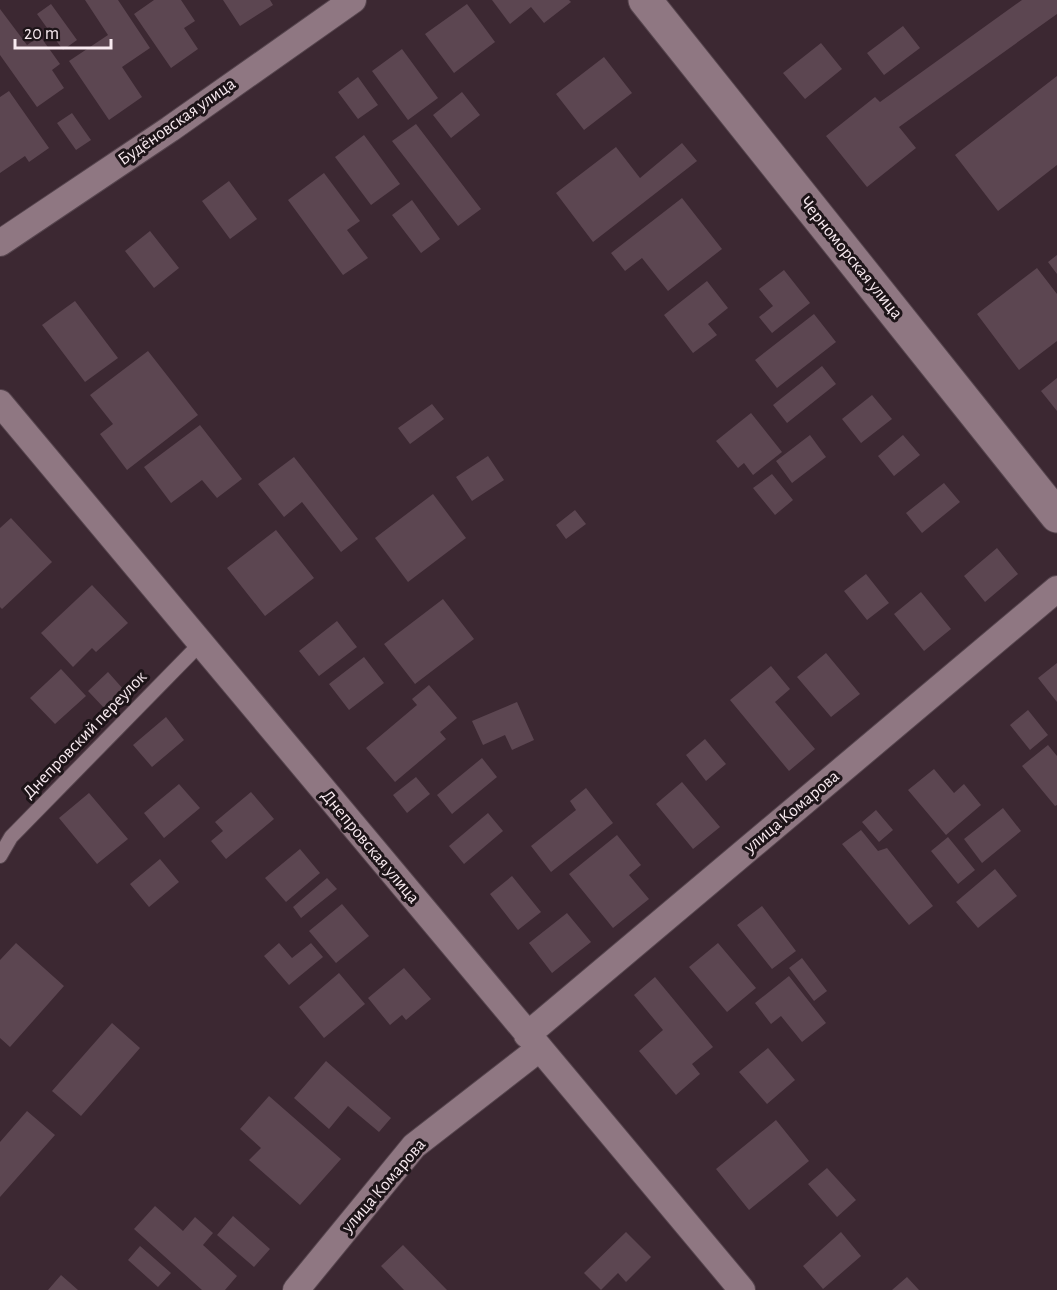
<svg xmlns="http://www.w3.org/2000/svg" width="1057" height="1290" font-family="'Alegreya Sans',sans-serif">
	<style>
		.building { fill: #5c4651 }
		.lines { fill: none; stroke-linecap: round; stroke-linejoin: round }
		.service-casing { stroke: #55444d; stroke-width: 16 }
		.minor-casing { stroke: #55444d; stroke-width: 28 }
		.tertiary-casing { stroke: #55444d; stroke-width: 35 }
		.service { stroke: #8f7782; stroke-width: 14 }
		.minor { stroke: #8f7782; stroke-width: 26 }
		.tertiary { stroke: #8f7782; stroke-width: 33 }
		.labels { text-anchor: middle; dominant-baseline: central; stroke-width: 6; stroke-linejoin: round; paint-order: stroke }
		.street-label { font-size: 18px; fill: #f8eaf0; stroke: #1d1418 }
	</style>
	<rect width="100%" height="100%" fill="#3c2832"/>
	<!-- building -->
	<path class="building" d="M85,0H118L150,48L122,67L142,97L109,120L69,61L108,35Z
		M154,0H181L195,21L184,28L198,49L171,68L134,14Z
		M223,0H270L273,5L240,26Z
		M492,0H569L571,2L544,23L531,7L510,24Z
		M1022,0H1057V14L899,127L916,148L867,187L826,136L875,97L880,102Z
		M51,4L77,40L63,50L37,14Z
		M467,4L495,42L454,73L425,34Z
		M0,9L27,45L40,36L60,64L52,70L64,88L37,107L0,55Z
		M903,26L920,48L884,75L867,53Z
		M821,43L842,69L805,99L783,73Z
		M402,49L438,98L408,120L372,71Z
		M604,57L632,93L584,130L556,94Z
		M1057,76V165L998,211L955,155Z
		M358,77L378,105L358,119L338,92Z
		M9,91L49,148L29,162L25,156L0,173V97Z
		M462,92L480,115L451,138L433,115Z
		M72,113L91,140L76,150L57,123Z
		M416,124L481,209L458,226L392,141Z
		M364,135L400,184L371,205L335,157Z
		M682,143L697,161L593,242L556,193L616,147L640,178Z
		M324,173L360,221L347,230L368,258L343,275L288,200Z
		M229,181L257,219L230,239L202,201Z
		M682,198L722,249L668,291L642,258L625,271L611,253Z
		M412,200L440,239L421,253L392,215Z
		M150,231L179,268L154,288L125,251Z
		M1057,255V274L1048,262Z
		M1037,268L1057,294V341L1019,370L977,314Z
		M784,270L810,303L772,333L759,317L773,306L759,289Z
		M707,281L728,308L708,324L717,335L693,353L664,315Z
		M75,301L118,358L85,382L42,325Z
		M814,314L836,342L777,388L755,360Z
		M148,351L198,415L127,470L100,434L113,424L90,395Z
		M822,366L836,384L787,423L773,405Z
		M1057,378V411L1041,391Z
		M872,395L892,419L861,443L842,419Z
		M432,404L444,419L410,444L398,428Z
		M751,413L782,452L753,475L744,463L738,468L716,441Z
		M200,425L242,479L217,498L202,480L171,503L144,467Z
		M810,435L826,457L792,483L776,461Z
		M903,435L920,455L894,476L878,456Z
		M488,456L504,480L472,501L456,477Z
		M294,457L358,539L341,552L302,502L284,517L258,484Z
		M772,474L793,500L775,515L753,488Z
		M944,483L960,502L922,533L906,513Z
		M433,494L466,538L408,582L375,538Z
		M575,510L586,524L566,539L556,525Z
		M11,518L52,562L2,609L0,607V528Z
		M276,530L314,578L265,616L227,568Z
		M997,548L1018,574L985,602L964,576Z
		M866,574L889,603L867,620L844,591Z
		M92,585L128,623L96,652L92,648L73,667L41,633Z
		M921,592L951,629L924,651L894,614Z
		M443,599L474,639L415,684L384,644Z
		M337,621L357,647L319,676L299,651Z
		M826,653L860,694L831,717L797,677Z
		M364,657L384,683L349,710L329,684Z
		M1057,663V702L1038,678Z
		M771,666L790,689L775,702L815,749L789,771L730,700Z
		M61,669L86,696L55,724L30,698Z
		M108,672L124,690L105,709L88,691Z
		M429,685L457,718L440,732L446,739L395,782L366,748L417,705L412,699Z
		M517,702L534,740L512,750L505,735L483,745L472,721Z
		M1028,710L1048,735L1030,750L1010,725Z
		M166,717L184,740L152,767L133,745Z
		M705,739L726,764L706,781L686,755Z
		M1048,745L1057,756V805L1055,806L1022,766Z
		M482,758L497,777L452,814L437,795Z
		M934,769L954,793L964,784L981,805L946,835L908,790Z
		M416,777L430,794L407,813L393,795Z
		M682,782L720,827L693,849L656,804Z
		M179,784L200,808L164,838L144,813Z
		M586,788L613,823L551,872L531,846L576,810L570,801Z
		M251,792L274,819L226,859L211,841L223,831L215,822Z
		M89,793L128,839L97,864L59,818Z
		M1003,808L1021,831L982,863L964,839Z
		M876,810L893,830L879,842L862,822Z
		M488,813L503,831L464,864L449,846Z
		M861,830L878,851L887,848L933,906L909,925L842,844Z
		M617,835L641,865L629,875L649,899L613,928L569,874Z
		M948,837L975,870L958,884L931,851Z
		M300,849L320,873L286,902L265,878Z
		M160,859L179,882L149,907L130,884Z
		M995,869L1017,896L978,928L956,902Z
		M512,876L541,912L518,930L490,894Z
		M327,878L337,889L301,918L293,907Z
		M342,904L369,936L336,963L309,931Z
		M762,906L796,951L772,969L737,925Z
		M567,913L591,942L552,973L529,943Z
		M16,943L64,986L10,1047L0,1038V960Z
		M279,943L292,958L311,943L323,957L289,985L264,956Z
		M718,943L756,988L727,1012L689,967Z
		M802,958L827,991L814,1001L789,968Z
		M404,968L431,999L406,1020L402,1015L390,1025L368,998Z
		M339,973L365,1004L324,1038L299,1007Z
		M789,976L826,1023L802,1042L781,1016L771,1024L755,1003Z
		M655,977L713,1047L692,1064L700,1074L676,1095L639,1051L663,1030L634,995Z
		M112,1023L140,1048L81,1116L52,1091Z
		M768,1048L795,1080L767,1104L739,1072Z
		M326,1061L391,1118L379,1132L348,1106L329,1129L294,1098Z
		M269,1096L341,1159L300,1205L249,1160L261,1148L240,1129Z
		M27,1111L55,1135L0,1197V1142Z
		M776,1120L809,1161L749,1210L716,1169Z
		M827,1168L856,1200L837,1217L808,1184Z
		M155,1206L183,1231L195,1217L213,1233L203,1245L237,1276L225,1290H202L134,1229Z
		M233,1216L270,1249L254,1267L217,1235Z
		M626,1232L651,1257L626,1282L618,1273L601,1290L584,1273Z
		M841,1232L861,1256L823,1289L803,1266Z
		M403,1245L447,1290H404L381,1266Z
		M140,1246L171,1273L158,1287L128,1260Z
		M61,1275L78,1290H48Z
		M907,1277L919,1290H892Z"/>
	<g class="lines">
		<!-- service casing -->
		<g class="service-casing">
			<path id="service" d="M0,856L11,837L201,643"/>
		</g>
		<!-- minor casing -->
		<g class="minor-casing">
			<path id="minor" d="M0,243L170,129L353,0
				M0,403L742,1290
				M527,1035L1057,589
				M296,1290L414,1146L539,1049"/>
		</g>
		<!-- tertiary casing -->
		<g class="tertiary-casing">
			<path id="tertiary" d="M645,0L1057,516"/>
		</g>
		<!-- service -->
		<use href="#service" class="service"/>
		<!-- minor -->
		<use href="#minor" class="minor"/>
		<!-- tertiary -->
		<use href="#tertiary" class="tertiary"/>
	</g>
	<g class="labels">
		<!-- street labels -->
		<g class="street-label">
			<text transform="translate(177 122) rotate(-35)">Будёновская улица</text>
			<text transform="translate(851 258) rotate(51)">Черноморская улица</text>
			<text transform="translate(85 735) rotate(-46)">Днепровский переулок</text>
			<text transform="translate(792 812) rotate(-40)">улица Комарова</text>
			<text transform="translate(370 847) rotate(50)">Днепровская улица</text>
			<text transform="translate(384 1186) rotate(-49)">улица Комарова</text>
		</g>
	</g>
	<!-- scale -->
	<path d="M15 39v9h96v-9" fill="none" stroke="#f8eaf0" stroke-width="3"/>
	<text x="24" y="39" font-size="18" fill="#f8eaf0" stroke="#1d1418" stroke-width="4.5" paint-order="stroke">20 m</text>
</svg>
